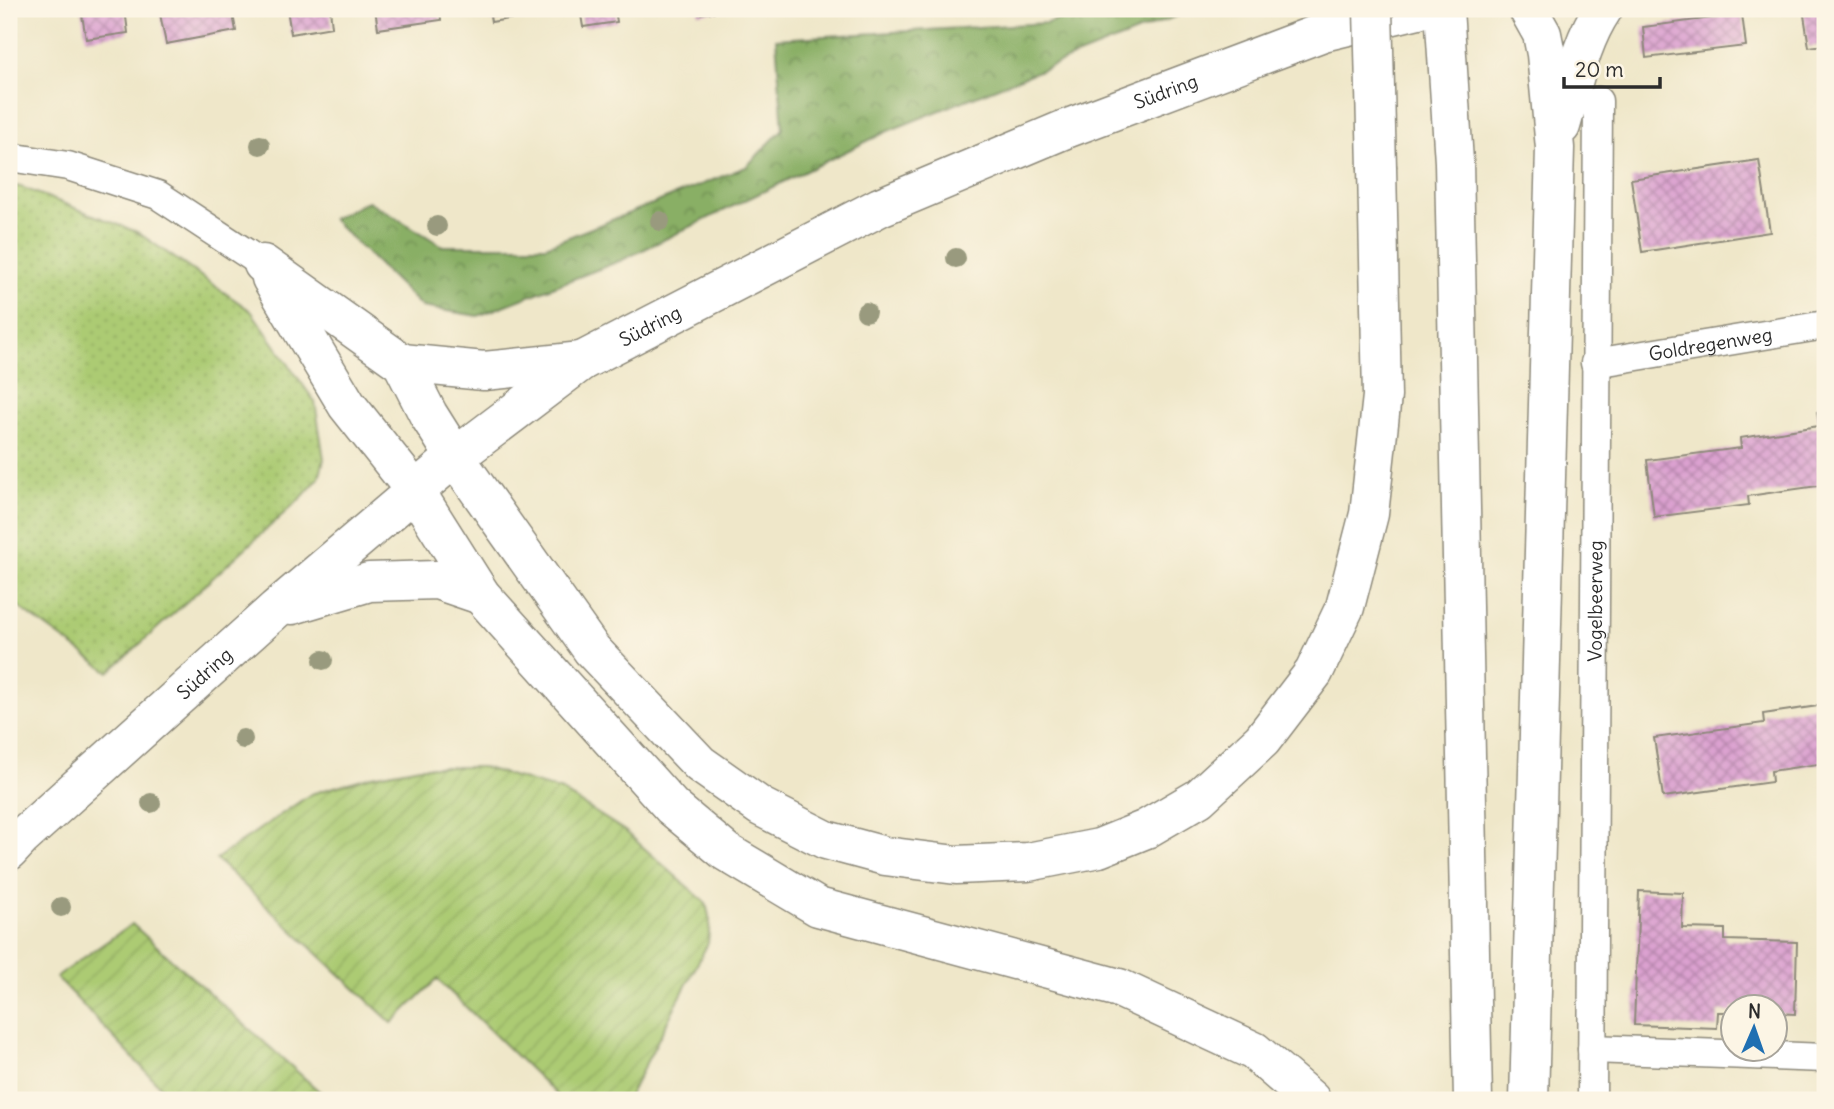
<svg xmlns="http://www.w3.org/2000/svg" width="1834" height="1109" font-family="Delius,sans-serif">
	<style>
		.grass { fill: url(#grass-dots); stroke: #6c7b4f; stroke-width: 2 }
		.forest { fill: url(#forest-crowns); stroke: #5a6d48; stroke-width: 2 }
		.garden { fill: url(#garden-furrows); stroke: #6c7b4f; stroke-width: 2 }
		.building { fill: url(#building-cross-hatch) }
		.lines { fill: none; stroke-linecap: round; stroke-linejoin: round }
		.street-casing { stroke: #8d897a; stroke-width: 31 }
		.secondary-casing { stroke: #8d897a; stroke-width: 41 }
		.highway-casing { stroke: #8d897a; stroke-width: 41 }
		.street { stroke: #fff; stroke-width: 28 }
		.secondary { stroke: #fff; stroke-width: 38 }
		.highway { stroke: #fff; stroke-width: 38 }
		.highway-bridge-casing { stroke: #8d897a; stroke-width: 41; stroke-linecap: butt }
		.highway-bridge { stroke: #fff; stroke-width: 38 }
		.tree { fill: #999a7e }
		.labels { text-anchor: middle; dominant-baseline: central; stroke-width: 5; stroke-linejoin: round; paint-order: stroke }
		.street-label { font-size: 19px; fill: #2b2b2b; stroke: #fcf5e5 }
	</style>
	<defs>
		<pattern id="grass-dots" width="8" height="8" patternUnits="userSpaceOnUse" patternTransform="scale(1.75)"><rect width="8" height="8" fill="#accb73"/><path d="M2 2h.1M6 6h.1" fill="none" stroke="#94ae64" stroke-width="1.8" stroke-linecap="round"/></pattern>
		<pattern id="forest-crowns" width="20" height="18" patternUnits="userSpaceOnUse" patternTransform="scale(1.75)"><rect width="20" height="18" fill="#89af65"/><path d="M2 6a3 3 0 1 1 6 0M12 15a3 3 0 1 1 6 0" fill="none" stroke="#708f53"/></pattern>
		<pattern id="garden-furrows" width="10" height="10" patternUnits="userSpaceOnUse" patternTransform="scale(1.75)"><rect width="10" height="10" fill="#accb73"/><path d="M-1 1l2-2M0 10L10 0M9 11l2-2" fill="none" stroke="#94ae64"/></pattern>
		<pattern id="building-cross-hatch" width="8" height="8" patternUnits="userSpaceOnUse" patternTransform="scale(1.75)"><rect width="8" height="8" fill="#dba1d0"/><path d="M0 0l8 8M0 8l8-8" fill="none" stroke="#b283a9"/></pattern>
	</defs>
	<rect width="100%" height="100%" fill="#fcf5e5"/>
	<filter id="ink" filterUnits="userSpaceOnUse"><feTurbulence type="fractalNoise" baseFrequency=".0143" numOctaves="2"/><feDisplacementMap in="SourceGraphic" scale="14" xChannelSelector="R" yChannelSelector="G"/><feConvolveMatrix kernelMatrix="1 2 1 2 8 2 1 2 1" color-interpolation-filters="sRGB"/></filter>
	<filter id="wash" filterUnits="userSpaceOnUse"><feTurbulence type="fractalNoise" baseFrequency=".00686" numOctaves="4" result="noise"/><feDisplacementMap in="SourceGraphic" scale="28" xChannelSelector="R" yChannelSelector="G"/><feGaussianBlur stdDeviation="1.57" result="paint"/><feColorMatrix in="noise" values="0 0 0 0 0 0 0 0 0 0 0 0 0 0 0 0 0 1.4 0 .05"/><feComposite in="paint" operator="in"/></filter>
	<g filter="url(#wash)">
		<rect width="100%" height="100%" fill="#efe7c9"/>
		<!-- grass -->
		<path class="grass" d="M9,185L21,187L137,232L251,311L315,402L324,459L319,478L302,497L109,672L9,600Z"/>
		<!-- forest -->
		<path class="forest" d="M1098,9H1194L888,131L622,260L478,316L422,307L332,219L368,201L443,246H546L746,167L783,129L776,39L1046,23Z"/>
		<!-- garden -->
		<path class="garden" d="M420,767H482L562,791L625,831L706,903L710,921L708,943L627,1100H562L437,979L392,1023L216,859L311,794L372,776Z
			M132,924L329,1100H173L56,977Z"/>
		<g id="blocks">
			<!-- building -->
			<path class="building" d="M81,9H125L128,33L86,39Z
				M159,9H232L236,31L166,44Z
				M287,9H330L332,27L291,34Z
				M375,9H440L441,20L378,29Z
				M489,9H532L533,15L491,22Z
				M580,9H615L617,22L583,27Z
				M698,9H725V10L699,14Z
				M1803,9H1825V45L1809,47Z
				M1742,14L1746,46L1646,58L1643,27Z
				M1759,160L1770,232L1642,252L1631,179Z
				M1825,411V485L1748,496L1749,505L1654,517L1647,460L1741,448L1740,438L1819,426L1817,412Z
				M1825,705V763L1771,771L1772,782L1663,797L1654,738L1764,723L1763,714Z
				M1639,891L1683,893L1682,928L1725,929V940L1797,942L1795,1014L1774,1013V1007H1732V1012H1718L1717,1028L1634,1025Z"/>
		</g>
	</g>
	<g filter="url(#ink)">
		<use href="#blocks" fill-opacity="0" stroke="#8d897a" stroke-width="2"/>
		<g class="lines">
			<!-- street casing -->
			<g class="street-casing">
				<g id="street">
					<path d="M9,157L68,166L158,195L263,264"/>
					<path id="s1" d="M1595,363L1825,325"/>
					<path d="M1592,1049L1825,1058"/>
					<path id="s2" d="M1592,1100L1598,101"/>
				</g>
			</g>
			<!-- secondary casing -->
			<g class="secondary-casing">
				<g id="secondary">
					<path d="M263,264L402,363L428,414L455,457"/>
					<path d="M271,278L347,405L416,492"/>
					<path d="M402,363L484,371L582,361"/>
					<path d="M292,605L369,582L437,580L481,595"/>
					<path id="s3" d="M9,851L21,838L276,609L455,457L582,361L880,207L1063,130L1323,32L1418,9"/>
				</g>
			</g>
			<!-- highway casing -->
			<g class="highway-casing">
				<path id="highway" d="M1444,9L1454,162L1473,1100
					M1528,9L1542,34L1546,54L1555,148L1529,1100
					M1561,126C1573,86 1580,43 1603,9
					M455,457L592,650L700,764L761,807L826,840L885,856L956,865L1028,862L1099,848L1146,829L1199,798L1262,740L1314,672L1345,607L1369,514L1382,396L1377,168
					M416,492L481,595L672,807L726,852L818,907L1119,988L1254,1051L1311,1100"/>
			</g>
			<!-- street -->
			<use href="#street" class="street"/>
			<!-- secondary -->
			<use href="#secondary" class="secondary"/>
			<!-- highway -->
			<use href="#highway" class="highway"/>
			<!-- highway-bridge casing -->
			<g class="highway-bridge-casing">
				<path id="highway-bridge" d="M1373,9L1377,168"/>
			</g>
			<!-- highway-bridge -->
			<use href="#highway-bridge" class="highway-bridge"/>
		</g>
		<!-- trees -->
		<g class="tree">
			<circle cx="260" cy="145" r="10"/>
			<circle cx="660" cy="221" r="10"/>
			<circle cx="437" cy="226" r="10"/>
			<circle cx="956" cy="258" r="10"/>
			<circle cx="866" cy="312" r="10"/>
			<circle cx="323" cy="660" r="10"/>
			<circle cx="243" cy="739" r="10"/>
			<circle cx="151" cy="803" r="10"/>
			<circle cx="61" cy="907" r="10"/>
		</g>
	</g>
	<g class="labels">
		<!-- street labels -->
		<g class="street-label">
			<text stroke="none"><textPath href="#s3" startOffset="1398">Südring</textPath></text>
			<text stroke="none"><textPath href="#s3" startOffset="831">Südring</textPath></text>
			<text stroke="none"><textPath href="#s1" startOffset="117">Goldregenweg</textPath></text>
			<text stroke="none"><textPath href="#s2" startOffset="499">Vogelbeerweg</textPath></text>
			<text stroke="none"><textPath href="#s3" startOffset="264">Südring</textPath></text>
		</g>
	</g>
	<!-- margin -->
	<rect width="1834" height="1109" fill="none" stroke="#fcf5e5" stroke-width="35"/>
	<!-- north arrow -->
	<g transform="translate(1754 1028) rotate(2)"><circle r="33" fill="#fcf5e5" stroke="#a8a49b" stroke-width="2"/>
	<path d="M0-5L12 26L0 18L-12 26Z" fill="#1f6fb2"/>
	<text y="-10" font-size="19" font-weight="bold" text-anchor="middle" fill="#2b2b2b">N</text>
	</g>
	<!-- scale -->
	<path d="M1564 77v10h96v-10" fill="none" stroke="#2b2b2b" stroke-width="3.5"/>
	<text x="1575" y="77" font-size="21" fill="#2b2b2b" stroke="#fcf5e5" stroke-width="5" paint-order="stroke">20 m</text>
</svg>
